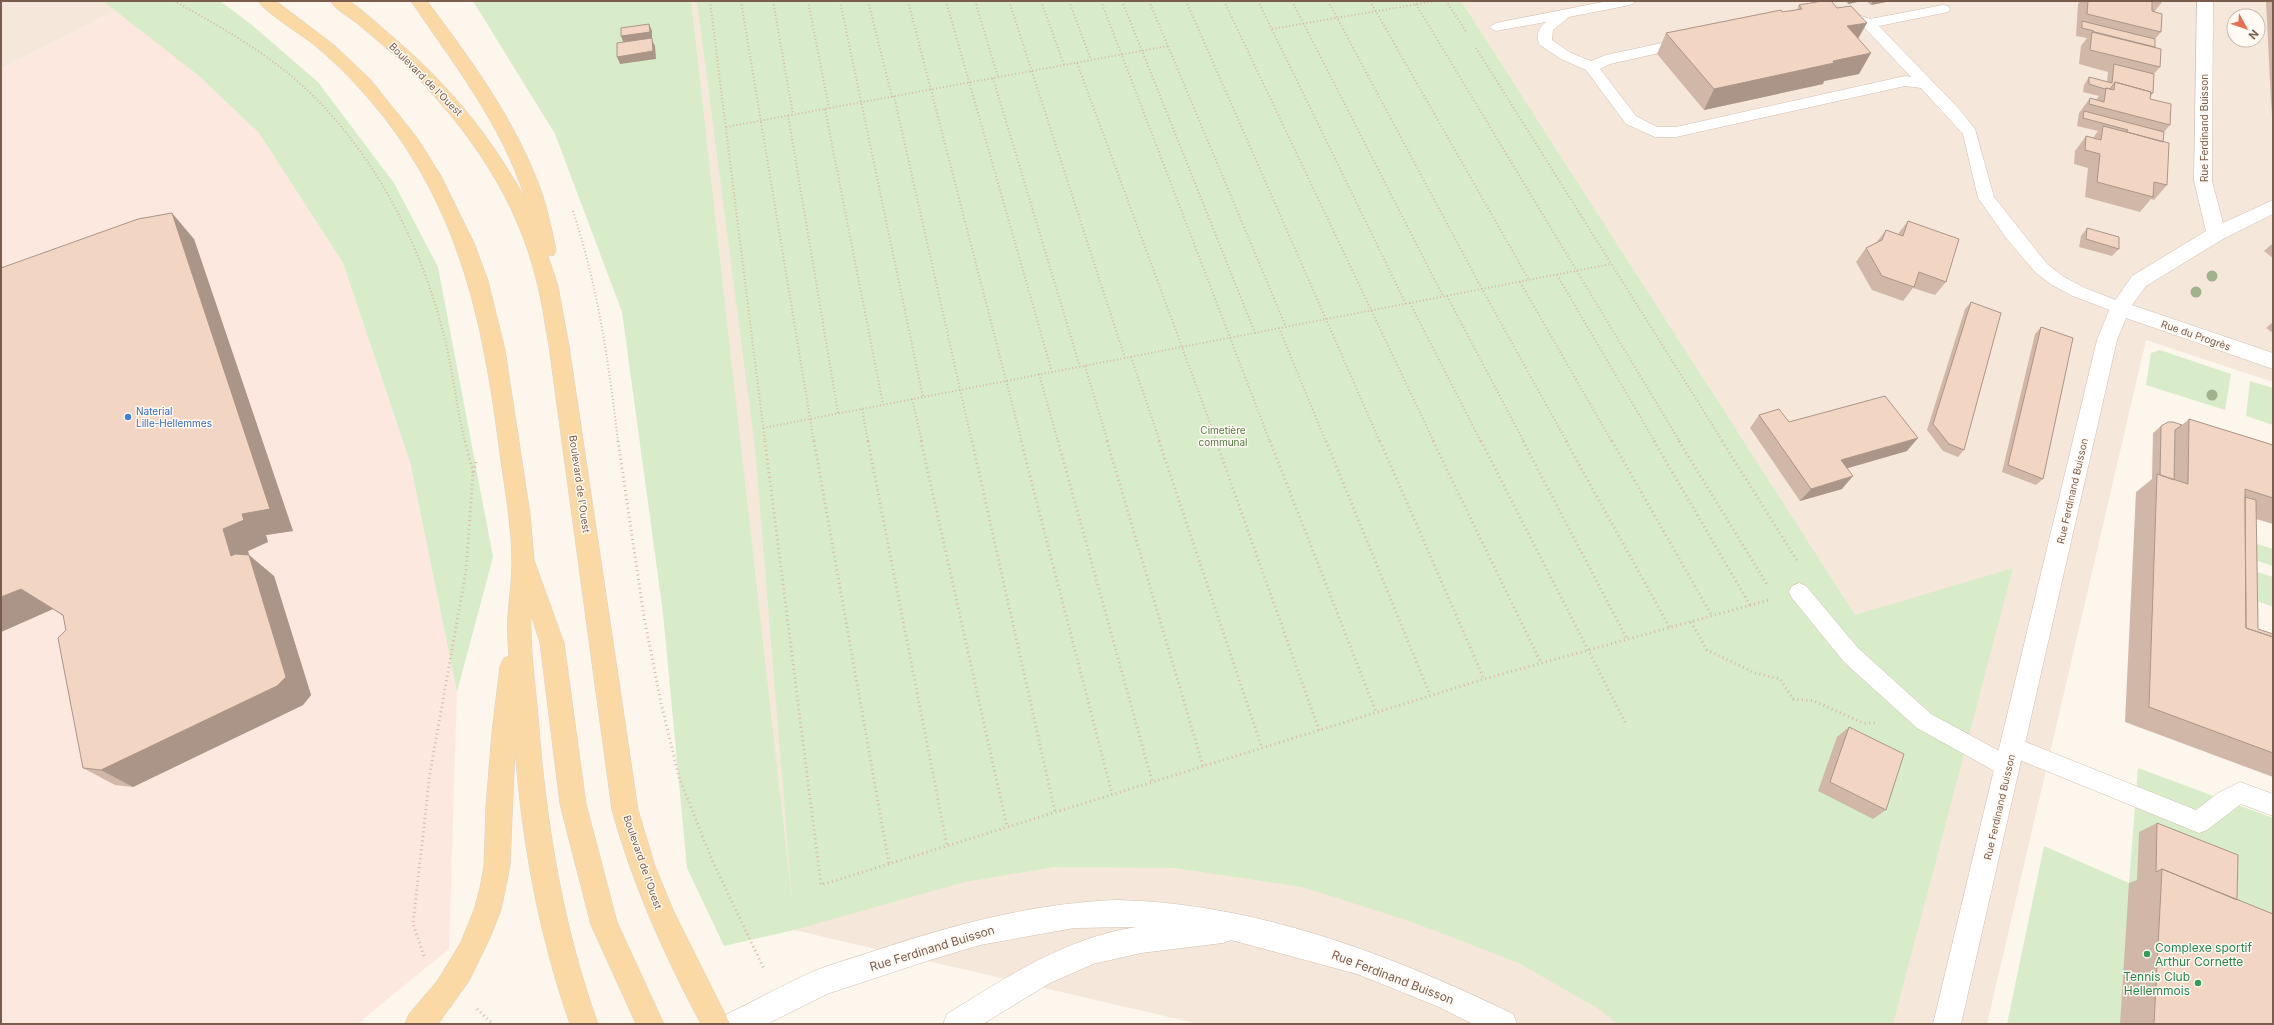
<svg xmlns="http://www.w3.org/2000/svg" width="2274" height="1025" font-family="Inter,sans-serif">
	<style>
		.residential { fill: #f5e8da; fill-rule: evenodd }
		.commercial { fill: #fde8e0 }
		.green { fill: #d8ecc9 }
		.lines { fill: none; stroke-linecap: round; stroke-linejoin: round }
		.service-casing { stroke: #d1beb0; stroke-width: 1 }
		.minor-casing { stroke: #d1beb0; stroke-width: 1 }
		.primary-casing { stroke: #dad1cd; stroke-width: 1 }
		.path-far1 { stroke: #d9b8a5; stroke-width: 2; stroke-dasharray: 1 2.5; stroke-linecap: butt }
		.path { stroke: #d9b8a5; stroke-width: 3; stroke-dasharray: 1 3.5; stroke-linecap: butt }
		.service { fill: #fff; fill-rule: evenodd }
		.minor { fill: #fff; fill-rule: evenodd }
		.primary { fill: #fbd9a5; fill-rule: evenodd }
		.tree { fill: #a0b28e }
		.wall { fill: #d1b7a8 }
		.shaded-wall { fill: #aa9588 }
		.building { fill: #f3d5c3; stroke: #aa9588 }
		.shop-dot { fill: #3f7fe0; stroke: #fffaf3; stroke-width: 1.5 }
		.leisure-dot { fill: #2e9e5b; stroke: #fffaf3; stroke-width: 1.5 }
		.labels { text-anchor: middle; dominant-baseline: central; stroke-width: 3; stroke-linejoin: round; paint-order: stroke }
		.street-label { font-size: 10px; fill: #7a5c4d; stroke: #fffaf3 }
		.shop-label { font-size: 10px; fill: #366cbe; stroke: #fffaf3; text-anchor: start }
		.park-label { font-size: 10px; fill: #537a41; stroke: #fffaf3 }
		.near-leisure-label { font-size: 12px; fill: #27864d; stroke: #fffaf3; text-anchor: start }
		.near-street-label { font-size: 12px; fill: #7a5c4d; stroke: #fffaf3 }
	</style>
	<rect width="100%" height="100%" fill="#fdf6ec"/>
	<!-- residential -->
	<path class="residential" d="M1,1H103L116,10L1,69Z
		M688,1H2273V382L2146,340L1987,1024H1199L794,930ZM2234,16H2258V40H2234Z"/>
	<!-- commercial -->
	<path class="commercial" d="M116,10L199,76L259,133L343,263L410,462L457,692L449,949L357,1024H1V69Z"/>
	<!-- green -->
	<path class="green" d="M103,1H220L252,25L318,82L394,183L438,267L493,557L457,692L410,462L343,263L259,133L199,76Z
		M473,1H691L793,910L755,448L697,1H1461L1855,615L2013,568L1893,1024H1618L1597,1008L1519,963L1409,921L1302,887L1175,868L1054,867L965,882L794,930L724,946L687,868L663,613L622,312L555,134Z
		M2160,350L2231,374L2225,410L2146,385L2151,353Z
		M2250,381L2273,388V425L2246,416Z
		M2251,542L2273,549V566L2252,559Z
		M2251,570L2273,577V607L2252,599Z
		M2138,768L2273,818V1024H2007L2044,846L2129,883Z"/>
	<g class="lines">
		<!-- service casing -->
		<g class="service-casing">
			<path id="service" d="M1608,1H1637L1630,5L1569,17L1553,30L1552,40L1571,53L1591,61L1606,55L1685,38L1690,40L1692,43L1690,46L1610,64L1600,69L1636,116L1657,127H1676L1905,76L1911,77L1864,27L1813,9L1806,1H1821L1870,19L1943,5L1948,6L1950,9L1948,12L1879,26L1960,110L1975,129L1994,197L2047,264L2064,277L2085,288L2126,304L2128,308L2126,312L2120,314L2073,296L2052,285L2035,272L2007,239L1978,198L1963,134L1921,88L1905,86L1676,137H1655L1626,124L1586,70L1561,59L1540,45C1535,37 1539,27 1546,22L1496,31L1489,27L1496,23Z
				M1799,583L1806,586L1858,648L1931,714L2016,760L2019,767L2016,774L2008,777L2000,774L1917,728L1844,662L1792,598L1789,592L1792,586Z
				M2013,737L2196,810L2218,793L2240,782L2273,794V816L2241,804L2207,830L2199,833L2005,754L2002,747L2005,740Z"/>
		</g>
		<!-- minor casing -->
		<g class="minor-casing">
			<path id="minor" d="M2197,1H2213L2212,181L2223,223L2273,200V214L2223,239L2146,286L2132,305L2273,353V369L2126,318L2117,340L1961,1024H1933L2097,340L2110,308L2132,276L2206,231L2194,181Z
				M1117,900C1255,903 1390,954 1513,1014L1517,1024H1473L1439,1007L1357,974L1231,940L1223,943L1141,953L1093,964L1050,983L983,1024H943L947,1014C1007,977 1065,938 1136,927L1074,928L980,945L930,960L827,994L767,1024H723L727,1014C756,1000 785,984 814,971C837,962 860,956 883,948C960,923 1036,903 1117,900Z"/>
		</g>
		<!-- primary casing -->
		<g class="primary-casing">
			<path id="primary" d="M258,1H276L334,45L370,79L418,139L441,176L475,245L488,281L505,350L530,514L534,560L564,643L586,804L617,922L664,1024H636L591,925L560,804L540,643L531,614C530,648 535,683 538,717C546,822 562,924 598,1024H570C539,935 522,843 515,748L510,866L501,910L489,940L469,981L438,1024H405L409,1014L438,980L461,942L474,910L480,888L484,866L486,807L492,732L500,666L504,658L509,656C508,643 507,629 508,616C509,598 512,581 512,564C512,525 504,485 499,446C483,324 461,216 383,116C362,90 339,65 313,44C299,33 267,14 258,1Z
				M330,1C335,1 343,0 348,1C356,4 379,25 386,31C447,83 485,128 525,198C501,123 454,65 411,1H427C469,57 511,114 537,180C546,202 551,226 556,250L554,255L548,256L558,286L569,346L638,810L655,866L673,910L730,1024H701C664,955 633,885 612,810L549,346C545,326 543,306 538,286C517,197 469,130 406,66C391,51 374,38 358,24C349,17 336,10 330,1Z"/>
		</g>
		<!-- path-far1 -->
		<path class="path-far1" d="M174,1C214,23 253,45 289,74C367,139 418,235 443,332C453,369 456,406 465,442
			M710,1L765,442
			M741,1L814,442
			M773,1L793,114
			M808,1L829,108
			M840,1L923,397
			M868,1L892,97
			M908,1L1022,442
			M946,1L1052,372
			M975,1L998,77
			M1009,1L1125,358
			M1041,1L1064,65
			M1069,1L1091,60
			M1101,1L1270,442
			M1122,1L1255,333
			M1149,1L1286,327
			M1186,1L1380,442
			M1224,1L1434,442
			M1258,1L1406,304
			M1292,1L1443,296
			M1328,1L1482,289L1567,442
			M1370,1L1529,280
			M1414,1L1680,442
			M1446,1L1467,33
			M1272,29L1436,1
			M1476,48L1723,442
			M1077,63L1217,442
			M993,78L1080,367
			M894,96L972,442
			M825,109L883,404
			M788,115L838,413
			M726,127L1168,46
			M573,211C598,287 609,364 618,442
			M1557,275L1655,442
			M1520,282L1612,442
			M1447,296L1524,442
			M1410,303L1481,442
			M1279,328L1326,442
			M1131,357L1160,442
			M1085,366L1108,442
			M1039,374L1058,442
			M912,399L922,442
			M862,409L868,442
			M763,428L1611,264"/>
		<!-- path -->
		<path class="path" d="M465,441L473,473
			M618,441L644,617L661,703L679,777L712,860L764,969
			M765,441L821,885L1484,679L1769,600
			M814,441L889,864
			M868,441L947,846
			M921,441L1007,827
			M972,441L1055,812
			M1021,441L1112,794
			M1058,441L1152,781
			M1107,441L1203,766
			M1159,441L1262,748
			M1216,441L1319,730
			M1270,441L1376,712
			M1326,441L1430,695
			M1380,441L1484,679
			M1433,441L1541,663
			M1481,441L1626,724
			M1523,441L1627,639
			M1566,441L1670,628
			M1612,441L1712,616
			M1654,441L1750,605
			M1679,441L1768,586
			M1722,441L1798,562
			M1691,622L1707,650L1755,673L1780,679L1793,699L1814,701L1863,723H1875
			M424,956L413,924L430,773L466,571L473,474L476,462
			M477,1009L493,1024"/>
		<!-- service -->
		<use href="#service" class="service"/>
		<!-- minor -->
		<use href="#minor" class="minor"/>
		<!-- primary -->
		<use href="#primary" class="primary"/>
	</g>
	<!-- trees -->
	<g class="tree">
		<circle cx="2212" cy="276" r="5.5"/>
		<circle cx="2196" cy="292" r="5.5"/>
		<circle cx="2212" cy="395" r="5.5"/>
	</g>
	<!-- wall -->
	<path class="wall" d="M1845,1H1862L1848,4Z
		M1866,1H1891L1871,5Z
		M2080,1H2163L2154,12L2161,32L2155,39V47L2160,67L2154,74L2153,93L2150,97V99L2170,125L2164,132L2163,142L2167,185L2154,200L2151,199L2140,212L2085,197L2088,168L2074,164L2075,151L2086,136L2093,138L2098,131L2077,126L2079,113L2090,98L2096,100L2099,96L2083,92L2084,85L2089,77L2107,82L2108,72L2079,64L2081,46L2087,38L2076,36L2078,4Z
		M2266,1H2273V130L2271,101Z
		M1799,5L1858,38L1859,74L1824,81L1823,84L1704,110L1657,54L1666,33L1797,10Z
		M1908,221L1946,282L1935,295L1913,288L1903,301L1872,290L1856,262L1866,248L1876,243L1886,230L1898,234Z
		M2087,228L2119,249L2112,256L2079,247L2081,236Z
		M194,239L293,531L266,535L268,542L248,551L249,555L274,576L311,695L303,705L133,787L115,785L83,768L66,630L63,616L53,609L1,632V268Z
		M2273,243V258L2264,251Z
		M1971,302L1964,450L1958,457L1943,451L1927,430L1965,309Z
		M2273,322V333L2266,328Z
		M2041,327L2043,479L2036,485L2002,472L2035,334Z
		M1759,415L1789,422L1907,451L1847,468L1842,489L1800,501L1750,428Z
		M2189,419L2273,445V524L2256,519L2258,629L2273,634V777L2125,722L2136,492L2152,479L2153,433L2161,426L2182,425Z
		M1849,727L1886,810L1873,819L1818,791L1837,737Z
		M2157,823L2237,900L2273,1024H2120L2129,883L2137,880L2139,832Z"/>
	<!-- shaded-wall -->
	<path class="shaded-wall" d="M1849,1H1862L1848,4Z
		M1873,1H1891L1871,5Z
		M1867,23L1855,44L1847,26Z
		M649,24L652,31V40L655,46L656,59L620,64L617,57L624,44L621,36Z
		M1871,53L1859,74L1824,81L1823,84L1704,110L1714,89L1833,61Z
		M172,213L194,239L293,531L266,535L268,542L248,551L251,562L249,555L274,576L311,695L303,705L133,787L101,770L223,529L242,514Z
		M1918,438L1907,451L1831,473L1841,460Z
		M1853,476L1842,489L1800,501L1811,489Z
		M21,589L53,609L1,632V597Z"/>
	<!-- building -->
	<path class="building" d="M1822,1H1831L1837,8L1851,6L1867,23L1847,26L1871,53L1833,61L1834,63L1714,89L1666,33L1781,10L1782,12L1802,9L1799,5Z
		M2088,1H2152V11L2162,14L2161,32L2087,14Z
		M2082,21L2155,39V47L2099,33L2094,32V31L2082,28Z
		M649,24L650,32L621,36V28Z
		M2092,32L2161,49L2160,67L2090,50Z
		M652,38L653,51L617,57V43Z
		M2114,64L2154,74L2153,93H2151V92L2115,82L2110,89L2106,88L2105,89L2089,84V77L2112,83Z
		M2115,82L2151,92L2150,99L2171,104L2170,125L2089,104L2090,98L2104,102L2106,88L2114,90Z
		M2084,111L2164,132L2163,142L2127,132L2128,130L2083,118Z
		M2103,126L2169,143L2167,185L2154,182L2153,197L2097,182L2100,154L2085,150L2086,136L2101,140Z
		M172,213L270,509L242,514L244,520L223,529L231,556L235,554L249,555L286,677L277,686L101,770L83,768L58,638L66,630L63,615L21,589L1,597V268L138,219Z
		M1908,221L1959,239L1946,282L1919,272L1914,287L1882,276L1866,248L1882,240L1886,230L1903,236Z
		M2087,228L2119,237V249L2086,239Z
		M1971,302L2001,313L1964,450L1949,444L1933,424Z
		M2041,327L2073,338L2043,479L2008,465Z
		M1885,396L1918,438L1841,460L1853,476L1811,489L1759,415L1779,409L1789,422Z
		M2189,419L2273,445V498L2245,489L2246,628L2273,637V753L2149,707L2157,474L2188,484Z
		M2168,422H2173L2182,425L2175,430L2174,480L2160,475L2161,426Z
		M2245,497L2256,500L2258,629L2273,634V637L2246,628Z
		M1849,727L1904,754L1886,810L1830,782Z
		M2157,823L2238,855L2237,900L2162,869L2156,872Z
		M2162,869L2273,914V1024H2154Z"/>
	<!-- markers -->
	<circle class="shop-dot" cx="128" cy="417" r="4"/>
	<g class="leisure-dot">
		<circle cx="2147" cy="954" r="4"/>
		<circle cx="2198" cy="983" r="4"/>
	</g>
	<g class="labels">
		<!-- street labels -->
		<g class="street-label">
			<text transform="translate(426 79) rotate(45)">Boulevard de l'Ouest</text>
			<text transform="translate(2204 128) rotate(-90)">Rue Ferdinand Buisson</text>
			<text transform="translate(2196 335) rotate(19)">Rue du Progrès</text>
			<text transform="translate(580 484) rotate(82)">Boulevard de l'Ouest</text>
			<text transform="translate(2072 491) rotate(-77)">Rue Ferdinand Buisson</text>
			<text transform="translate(1999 807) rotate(-77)">Rue Ferdinand Buisson</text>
			<text transform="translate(643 862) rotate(71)">Boulevard de l'Ouest</text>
		</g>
		<!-- shop labels -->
		<g class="shop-label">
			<text x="136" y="411">Naterial<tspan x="136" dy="12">Lille-Hellemmes</tspan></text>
		</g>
		<!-- park labels -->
		<g class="park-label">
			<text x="1223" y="430">Cimetière<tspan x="1223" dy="12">communal</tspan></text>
		</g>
		<!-- near-leisure labels -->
		<g class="near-leisure-label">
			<text x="2155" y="947">Complexe sportif<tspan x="2155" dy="14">Arthur Cornette</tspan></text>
			<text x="2190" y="976" text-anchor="end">Tennis Club<tspan x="2190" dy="14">Hellemmois</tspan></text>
		</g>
		<!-- near-street labels -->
		<g class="near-street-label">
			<text transform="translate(932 948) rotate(-17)">Rue Ferdinand Buisson</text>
			<text transform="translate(1393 977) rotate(21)">Rue Ferdinand Buisson</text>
		</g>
	</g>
	<!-- border -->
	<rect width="2274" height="1025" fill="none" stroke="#7a5c4d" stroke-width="4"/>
	<!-- north arrow -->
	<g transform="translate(2246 28) rotate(130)"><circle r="19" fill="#fffaf3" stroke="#cabbb1"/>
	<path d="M0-3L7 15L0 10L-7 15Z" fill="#e76f51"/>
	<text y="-6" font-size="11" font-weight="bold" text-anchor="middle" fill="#7a5c4d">N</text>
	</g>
</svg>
